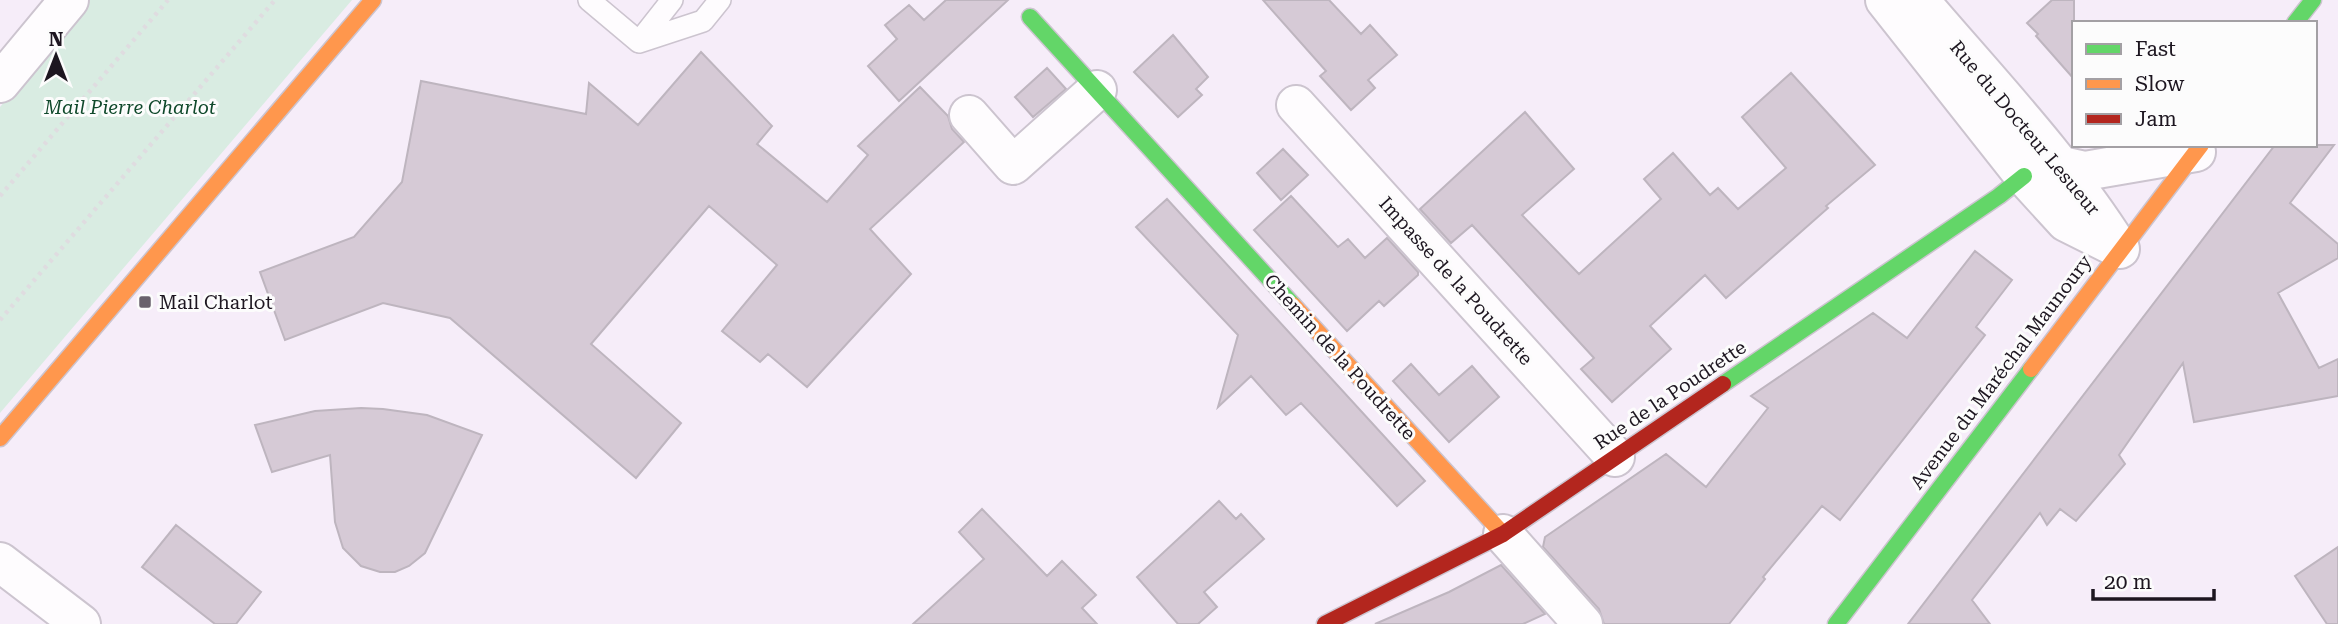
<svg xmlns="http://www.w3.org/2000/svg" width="2338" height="624" font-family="'Roboto Serif',serif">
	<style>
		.green { fill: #d9ece2 }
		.building { fill: #d6cad6; stroke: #beb5bf; stroke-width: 2 }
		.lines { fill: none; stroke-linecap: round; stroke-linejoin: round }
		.lane-casing { stroke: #ccc4cf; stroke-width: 24 }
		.street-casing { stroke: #ccc4cf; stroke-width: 42 }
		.fast-casing { stroke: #ccc4cf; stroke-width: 19 }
		.slow-casing { stroke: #ccc4cf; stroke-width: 19 }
		.jam-casing { stroke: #ccc4cf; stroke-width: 19 }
		.path { stroke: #dfdce0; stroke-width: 4.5; stroke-dasharray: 3.5 5; stroke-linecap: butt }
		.lane { stroke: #fefcfe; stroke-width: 21 }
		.street { stroke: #fefcfe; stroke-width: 38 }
		.fast { stroke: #63d668; stroke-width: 16 }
		.slow { stroke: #ff974d; stroke-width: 16 }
		.jam { stroke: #b3261e; stroke-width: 16 }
		.poi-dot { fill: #69616c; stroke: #fcfcfc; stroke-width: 2.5 }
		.labels { text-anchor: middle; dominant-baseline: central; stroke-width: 6; stroke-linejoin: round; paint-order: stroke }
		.park-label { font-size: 19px; font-style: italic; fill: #0f492b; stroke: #fcfcfc }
		.street-label { font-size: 19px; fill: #1d1620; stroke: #fcfcfc }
		.poi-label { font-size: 19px; fill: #1d1620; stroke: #fcfcfc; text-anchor: start }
	</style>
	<rect width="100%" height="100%" fill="#f6edf9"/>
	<!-- green -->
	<path class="green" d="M90,0H352L0,413V107Z"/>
	<!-- building -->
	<path class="building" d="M946,0H1008L899,101L868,66L897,39L885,25L909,5L924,20Z
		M1263,0H1329L1361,34L1370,25L1397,55L1368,80L1375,88L1351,110L1320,76L1326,71Z
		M2052,0H2074V79L2036,36L2038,34L2027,23Z
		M1173,35L1208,77L1196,89L1202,95L1178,117L1134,72Z
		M701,52L772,126L757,144L827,202L868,155L858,146L920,87L948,116L952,129L964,142L870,229L911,274L807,387L768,354L760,362L722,331L777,265L709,206L591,344L681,423L636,478L450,318L383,303L285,340L260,272L354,237L402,182L421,81L586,114L589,83L638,125Z
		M1047,68L1066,89L1033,117L1015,97Z
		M1791,73L1875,165L1826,206L1828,208L1726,298L1705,275L1650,326L1671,349L1612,402L1581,369L1594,358L1472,225L1451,243L1420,209L1525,112L1574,169L1522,215L1579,274L1661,199L1644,179L1673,153L1710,195L1718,188L1738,209L1786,168L1742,117Z
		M2275,145H2334L2290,203L2338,244V258L2278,293L2319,368L2338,359V396L2194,422L2183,363L2119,455L2125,464L2076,521L2060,509L2047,525L2040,513L1972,600L1990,624H1908Z
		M1283,149L1308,175L1281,200L1257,173Z
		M1291,196L1338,247L1348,239L1365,258L1387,238L1418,272V275L1384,306L1379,301L1347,331L1254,230Z
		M1167,199L1425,481L1397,506L1301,403L1286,415L1251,376L1218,407L1238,335L1136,227Z
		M1975,251L2012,280L1976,327L1985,335L1840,520L1822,506L1763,577L1765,579L1729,624H1604L1599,609L1543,547L1545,537L1666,454L1706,487L1768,408L1751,396L1873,313L1907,338Z
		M1411,364L1439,395L1472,366L1499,397L1449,442L1393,381Z
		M361,408L383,409L427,415L482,435L425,553L409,566L395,572H380L361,566L343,548L335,522L330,455L272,472L255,425L315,411Z
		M1219,501L1236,519L1241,514L1264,539L1204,592L1217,607L1198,624H1178L1137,577Z
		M982,509L1047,576L1062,561L1096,595L1082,608L1097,624H913L984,559L959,532Z
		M176,525L261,592L236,624H215L142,567Z
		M2338,547V624H2327L2295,576Z
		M1501,565L1545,614L1523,624H1375L1449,592Z"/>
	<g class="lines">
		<!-- lane casing -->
		<g class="lane-casing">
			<path id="lane" d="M589,0L639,42L672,0
				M639,42L703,21L720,0"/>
		</g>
		<!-- street casing -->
		<g class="street-casing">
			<path id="street" d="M1885,0L2024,176L2066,222L2120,249
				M1919,0C1988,81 2062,158 2119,248
				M0,83L69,0
				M1296,105L1615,457
				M969,115L1013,165L1097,90
				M2062,166L2085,171L2196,152
				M1503,534L1583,624
				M0,562L81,624"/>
		</g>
		<!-- fast casing -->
		<g class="fast-casing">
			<path id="fast" d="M1030,17L1293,305
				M2295,23L2313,0
				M1723,384L1999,196L2024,176
				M1836,624L2031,369"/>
		</g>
		<!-- slow casing -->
		<g class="slow-casing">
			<path id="slow" d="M1293,305L1503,534
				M2031,369L2201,145
				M0,438L373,0"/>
		</g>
		<!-- jam casing -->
		<g class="jam-casing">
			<path id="jam" d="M1325,624L1503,534L1723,384"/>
		</g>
		<!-- path -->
		<path class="path" d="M0,196L168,0
			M0,320L275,0"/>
		<!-- lane -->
		<use href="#lane" class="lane"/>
		<!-- street -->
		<use href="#street" class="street"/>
		<!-- fast -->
		<use href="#fast" class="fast"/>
		<!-- slow -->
		<use href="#slow" class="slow"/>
		<!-- jam -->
		<use href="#jam" class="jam"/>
	</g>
	<!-- markers -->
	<rect class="poi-dot" x="138" y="295" width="14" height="14" rx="3.5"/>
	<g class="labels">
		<!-- park labels -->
		<g class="park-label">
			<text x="130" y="107">Mail Pierre Charlot</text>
		</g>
		<!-- street labels -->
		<g class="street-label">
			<text transform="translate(2025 128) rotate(50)">Rue du Docteur Lesueur</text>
			<text transform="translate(1456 281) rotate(48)">Impasse de la Poudrette</text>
			<text transform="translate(1340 357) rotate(48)">Chemin de la Poudrette</text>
			<text transform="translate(2001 372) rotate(-53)">Avenue du Maréchal Maunoury</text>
			<text transform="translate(1670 395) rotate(-34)">Rue de la Poudrette</text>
		</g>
		<!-- poi labels -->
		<g class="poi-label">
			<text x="159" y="302">Mail Charlot</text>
		</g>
	</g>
	<!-- legend -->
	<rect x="2072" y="21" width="245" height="126" fill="#fcfcfc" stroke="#a3a0a4" stroke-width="2"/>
	<rect x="2086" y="44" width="35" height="10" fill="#63d668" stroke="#a3a0a4" stroke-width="2"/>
	<text x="2135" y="56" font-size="21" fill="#1d1620">Fast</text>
	<rect x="2086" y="79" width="35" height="10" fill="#ff974d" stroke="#a3a0a4" stroke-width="2"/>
	<text x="2135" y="91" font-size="21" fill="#1d1620">Slow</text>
	<rect x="2086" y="114" width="35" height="10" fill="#b3261e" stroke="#a3a0a4" stroke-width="2"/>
	<text x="2135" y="126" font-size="21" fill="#1d1620">Jam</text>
	<!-- north arrow -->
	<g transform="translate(56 56)" stroke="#fcfcfc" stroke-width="5" paint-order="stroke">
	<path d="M0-5L12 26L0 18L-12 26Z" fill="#1d1620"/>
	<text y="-10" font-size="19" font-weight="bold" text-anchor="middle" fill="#1d1620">N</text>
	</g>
	<!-- scale -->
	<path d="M2093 589v10h121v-10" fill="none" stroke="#1d1620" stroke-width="3.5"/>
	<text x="2104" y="589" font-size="21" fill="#1d1620" stroke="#fcfcfc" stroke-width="5" paint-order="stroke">20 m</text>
</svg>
